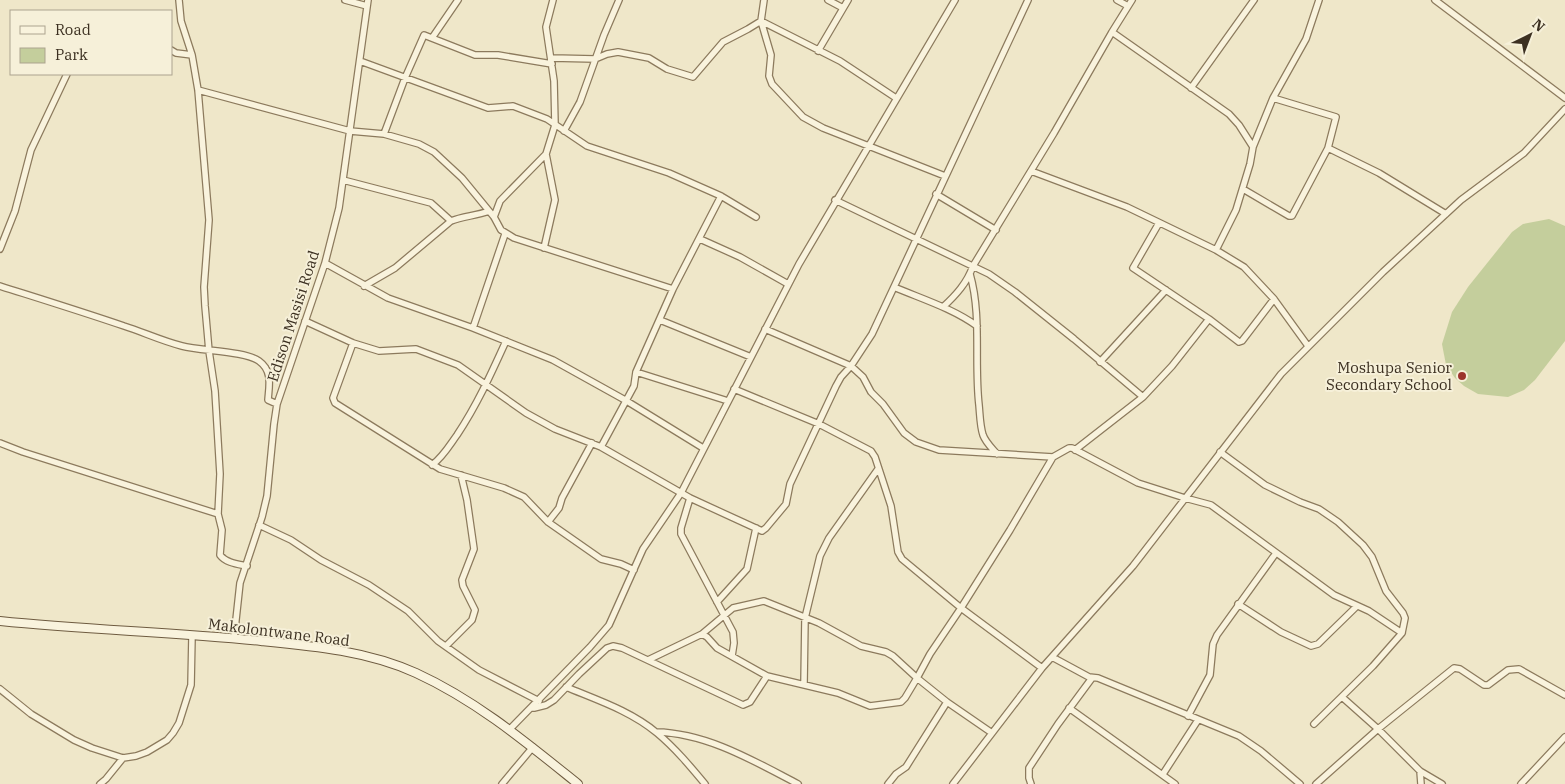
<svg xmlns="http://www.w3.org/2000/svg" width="1565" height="784" font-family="'IBM Plex Serif',serif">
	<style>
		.green { fill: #c4ce9c }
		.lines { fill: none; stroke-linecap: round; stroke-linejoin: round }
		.minor-casing { stroke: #8c7a5d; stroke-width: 8 }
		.secondary-casing { stroke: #6e5b40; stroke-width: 10 }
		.minor { stroke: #f9f3dd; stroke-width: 5.5 }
		.secondary { stroke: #f9f3dd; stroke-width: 8 }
		.poi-dot { fill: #9c342c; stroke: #f6f0d9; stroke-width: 2 }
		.labels { text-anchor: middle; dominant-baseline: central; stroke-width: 4; stroke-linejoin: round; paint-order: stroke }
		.street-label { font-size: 15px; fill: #3c3021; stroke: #f6f0d9 }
		.poi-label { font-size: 15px; fill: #3c3021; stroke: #f6f0d9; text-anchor: end }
	</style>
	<rect width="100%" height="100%" fill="#efe7c9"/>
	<!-- green -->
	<path class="green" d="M1549,219L1565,226V341L1535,380L1524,390L1508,397L1478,394L1464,386L1455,378L1446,365L1442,344L1452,312L1468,287L1512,232L1523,224Z"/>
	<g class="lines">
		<!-- minor casing -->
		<g class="minor-casing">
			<path id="minor" d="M179,0L181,21L192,55
				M345,0L367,6
				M764,0L761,21L771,55L769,76L772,84L803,117L823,128L945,176
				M828,0L843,8
				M1117,0L1128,6
				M1435,0L1565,98
				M1112,32L1132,0
				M432,38L458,0
				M171,50L176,53L192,55L198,90L209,220L204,287L205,306L209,351L215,391L220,474L218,514L222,530L220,555C226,563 237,564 247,566
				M818,51L848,0
				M552,58L595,59L607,54L618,52L649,58L667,69L693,77L723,42L748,29L761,21L840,61L896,98
				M360,61L488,108L513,106L547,119L587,146L669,173L721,196L756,217
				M1191,88L1254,0
				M198,90L350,131L384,134L419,144L434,152L462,178L494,217L501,230L514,238L673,289
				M1273,98L1336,117L1328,148
				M564,131L580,102L604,35L619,0
				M384,134L405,78L424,35L475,55H498L552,64
				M1253,147L1273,98L1306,39L1319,0
				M1031,171L1127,207L1216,250
				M343,180L431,203L451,221
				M1243,189L1289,216H1292L1328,148L1379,173L1446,214
				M936,194L996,230
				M835,200L989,274L1015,292L1074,339L1143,397L1172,366L1209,319L1239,342L1242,341L1274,299L1308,346
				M494,217L500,201L546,154L555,125L554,81L546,27L553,0
				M1159,223L1133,268L1209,319
				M700,239L740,257L788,284
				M544,248L555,200L546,154
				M0,249L15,211L31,150L67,74
				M325,263L388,298L473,328L553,360L625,400L703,448
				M970,274C982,316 974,361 979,405C980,415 980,426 983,435C986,443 992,448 997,454
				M0,286C41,299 83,312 124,326C143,332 162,341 182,346C201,351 245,351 259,361C273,371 269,386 268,400L277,404
				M364,286L395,268L451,221C463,216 476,216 489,211
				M894,287C922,299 952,308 977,326
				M943,307C956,295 967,283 973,266L1054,133L1112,32L1229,114L1239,125L1253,147L1250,164L1236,210L1216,250L1244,267L1274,299
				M660,320L751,357
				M305,321L353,343L379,351L416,349L458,365L526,413L555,429L601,447L690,498L762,531L766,528L786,504L790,484L836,386L841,377L851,366L863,377L871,392L883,404L904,433L916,442L939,450L1053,457
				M473,328L505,234
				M765,329L851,366L872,334L1028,0
				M353,343L333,398L335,403L440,469L504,488L524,497L548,522L601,559L621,564L634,570
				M1100,362L1166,290
				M636,372L728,401
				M0,443L23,452L218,514
				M601,447L634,386L636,372L673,289L721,196
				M1075,450L1143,397
				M1220,452L1265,485L1300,502L1319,509L1338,522L1363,545L1372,557L1386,591L1403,613L1405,618L1402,633L1373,666L1314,724
				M432,465C443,457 449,446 457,435C477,405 491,374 506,341
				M690,498L681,528V534L733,632L734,643L732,656
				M548,522L559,508L562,498L592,443
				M259,525L291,540L321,560L369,585L408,611L438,641L479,670L539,701
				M717,602L747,569L756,528
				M1238,604L1281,632L1311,646L1318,644L1357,606
				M702,634L733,608L764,601L819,623L861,646L886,652L893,656L917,678L930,654L961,608L902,559L898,552L891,506L875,457L871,451L819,424L734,389
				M234,638L240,583L262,517L267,496L274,424L277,404L325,263L339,208L368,0
				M446,646L472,620L475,610L463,586L462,580L474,549L467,500L461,475
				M1052,657L1089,677L1098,678L1239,736L1261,751L1300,784
				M648,660L702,634L707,637L717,648L767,676L838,693L870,706L901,702L905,698L917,678L947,702L992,733
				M1042,668L961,608L1010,530L1053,457L1069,448H1072L1138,483L1185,498L1211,505L1334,595L1369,611L1402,633
				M804,684L805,618L820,556L829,538L878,469
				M566,687C597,700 631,711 657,733C675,748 690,766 705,784
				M0,689L31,714L74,740L92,748L123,758L136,756L147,752L167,740L173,733L179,723L191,685L192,636
				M1342,697L1378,729L1420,771L1442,784
				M534,708L546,705L554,700L579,674L607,648L613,646L622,648L743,705L750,702L767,676
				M1069,708L1175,784
				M1188,716L1210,675L1213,644L1217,635L1276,553
				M510,729L590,647L609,625L643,549L681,493L799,264L955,0
				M656,732C707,733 754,761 798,784
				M1420,771L1421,784
				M1163,774L1198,720
				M100,784L106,779L123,758
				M502,784L533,747
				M888,784L896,774L906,767L947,702
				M953,784L1042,668L1133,566L1281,374L1383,272L1461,200L1524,153L1565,109
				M1031,784L1029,778V768L1058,724L1092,678
				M1316,784L1378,729L1454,668L1460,669L1484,685H1488L1508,670L1519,669L1565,695
				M1521,784L1565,737"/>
		</g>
		<!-- secondary casing -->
		<g class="secondary-casing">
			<path id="secondary" d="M0,621C87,630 174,632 261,641C313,646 368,651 416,673C477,701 527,743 578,784"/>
		</g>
		<!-- minor -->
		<use href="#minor" class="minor"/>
		<!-- secondary -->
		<use href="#secondary" class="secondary"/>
	</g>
	<!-- markers -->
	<circle class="poi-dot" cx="1462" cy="376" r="5"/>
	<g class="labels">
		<!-- street labels -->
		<g class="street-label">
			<text transform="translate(293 316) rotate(-72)">Edison Masisi Road</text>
			<text transform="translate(279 632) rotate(7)">Makolontwane Road</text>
		</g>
		<!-- poi labels -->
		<g class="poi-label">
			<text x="1452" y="367">Moshupa Senior<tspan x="1452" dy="17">Secondary School</tspan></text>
		</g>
	</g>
	<!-- legend -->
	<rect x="10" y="10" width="162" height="65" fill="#f6f0d9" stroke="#aca38f"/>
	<rect x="20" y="26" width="25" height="8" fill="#f9f3dd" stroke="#aca38f"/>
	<text x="55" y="35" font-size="15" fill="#3c3021">Road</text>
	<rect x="20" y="48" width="25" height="15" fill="#c4ce9c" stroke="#aca38f"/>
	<text x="55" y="60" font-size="15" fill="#3c3021">Park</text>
	<!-- north arrow -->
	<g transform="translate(1530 35) rotate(42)" stroke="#f6f0d9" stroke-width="4" paint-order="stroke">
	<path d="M0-4L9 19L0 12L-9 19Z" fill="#3c3021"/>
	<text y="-8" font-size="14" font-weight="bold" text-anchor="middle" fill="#3c3021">N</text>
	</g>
</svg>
